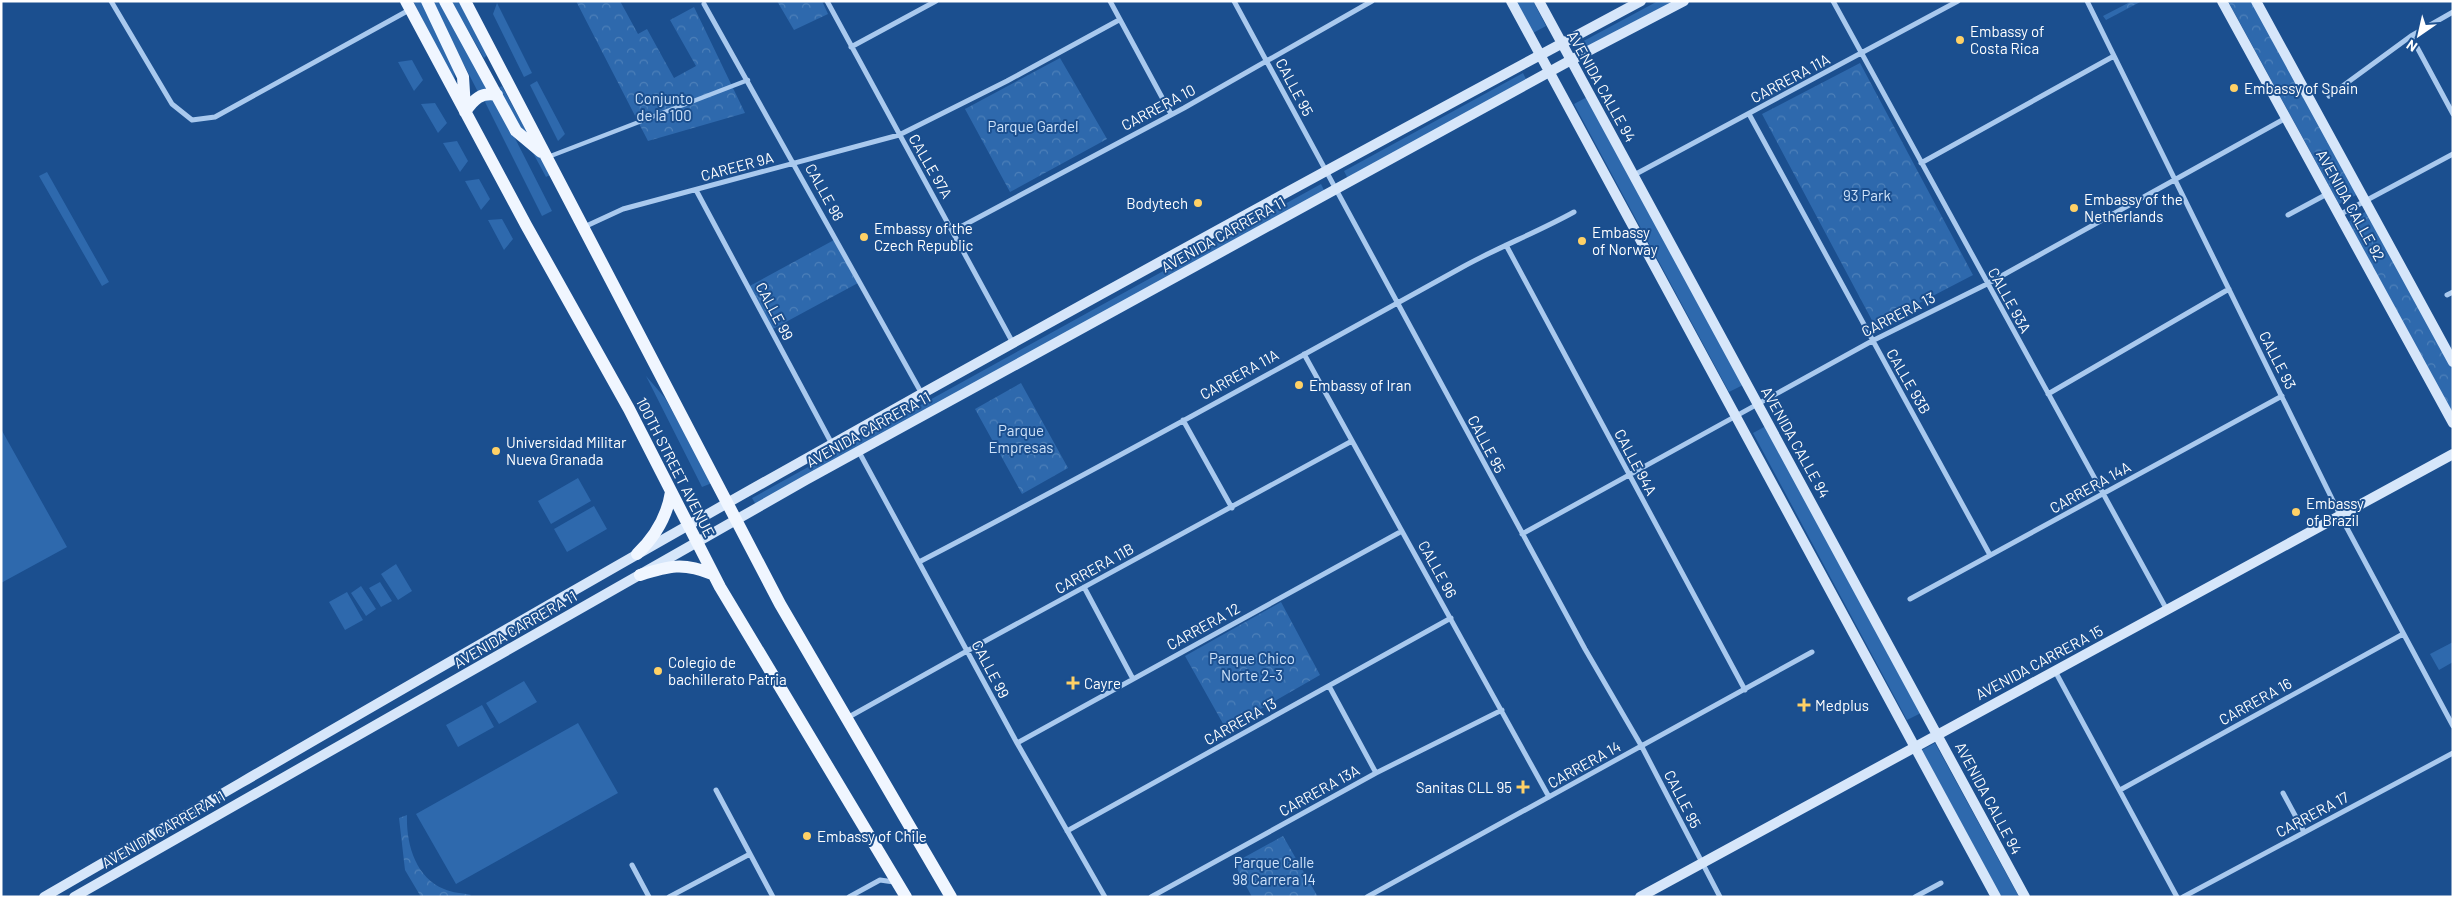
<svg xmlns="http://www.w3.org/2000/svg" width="2454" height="898" font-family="Barlow,sans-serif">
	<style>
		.green { fill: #2e69ad }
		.forest { fill: url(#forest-crowns) }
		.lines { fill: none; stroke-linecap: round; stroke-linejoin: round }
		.pedestrian { stroke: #a9c9ee; stroke-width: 4.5 }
		.minor { stroke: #a9c9ee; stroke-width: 5 }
		.secondary { stroke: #d6e6fa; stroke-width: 10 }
		.primary { stroke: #f0f6ff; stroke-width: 12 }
		.poi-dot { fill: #ffd166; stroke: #1b4f8f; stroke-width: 2 }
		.labels { text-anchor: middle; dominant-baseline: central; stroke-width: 4; stroke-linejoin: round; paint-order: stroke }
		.poi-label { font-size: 15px; fill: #fff; stroke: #1b4f8f; text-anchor: start }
		.street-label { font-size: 15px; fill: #fff; stroke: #1b4f8f }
		.park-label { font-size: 15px; fill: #cfe3fa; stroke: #1b4f8f }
	</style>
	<defs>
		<pattern id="forest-crowns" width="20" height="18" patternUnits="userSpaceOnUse" patternTransform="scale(1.25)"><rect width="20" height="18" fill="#2e69ad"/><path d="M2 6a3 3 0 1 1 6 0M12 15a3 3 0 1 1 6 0" fill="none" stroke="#4d80b9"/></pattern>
	</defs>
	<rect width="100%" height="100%" fill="#1b4f8f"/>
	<!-- green -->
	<path class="green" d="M413,1H422L454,68L455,82Z
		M431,1H442L487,88L478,92Z
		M451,1H459L487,55L484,58Z
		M1516,1H1533L1546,26L1533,33Z
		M1658,1H1676L1582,51L1578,44Z
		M497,3L532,73L524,77L493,14Z
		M412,60L423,80L414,91L398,62Z
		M1523,73L1527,81L1348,179L1344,171Z
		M537,81L565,134L558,141L530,85Z
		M502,86L550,175L546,177L498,88Z
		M494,97L552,211L542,216L484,100Z
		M1587,97L1743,385L1729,392L1574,104Z
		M435,103L447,123L438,133L421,104Z
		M457,141L468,161L460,172L443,143Z
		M47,172L109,282L102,286L39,176Z
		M479,179L490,199L481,210L465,181Z
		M1321,184L1325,192L756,505L752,498Z
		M502,219L513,239L504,250L488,220Z
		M646,376L665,398L712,483L702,487Z
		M1766,426L1921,713L1907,720L1753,433Z
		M1,429L67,547L1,583Z
		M578,478L591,501L551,524L538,501Z
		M594,506L607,529L567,552L554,529Z
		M396,564L412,591L398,600L381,574Z
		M380,582L392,601L381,607L369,588Z
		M361,586L376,609L366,616L351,593Z
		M347,592L363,620L345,630L329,602Z
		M2453,642V662L2439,670L2430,654Z
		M524,681L537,702L499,724L486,703Z
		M482,705L494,727L458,747L446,725Z
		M578,723L618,793L456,884L416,814Z
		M1935,743L2019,897H2001L1922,750Z"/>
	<!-- forest -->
	<path class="forest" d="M576,1H620L638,34L647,29L674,78L696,66L670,20L694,7L745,113L648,141Z
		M777,1H822L828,14L794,30Z
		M2132,1H2142L2106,20L2103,16Z
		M2228,1H2252L2358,194L2339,204Z
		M1060,58L1107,139L1010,192L965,109Z
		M1860,63L1973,275L1875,326L1762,114Z
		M2367,211L2453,369V414L2348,222Z
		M834,240L858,283L771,330L746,288Z
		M1021,383L1068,468L1022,494L975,409Z
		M1281,602L1320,675L1226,729L1185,656Z
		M407,815C406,843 415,877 444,889C452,893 463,893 471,895L469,897H421L405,870L399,818Z
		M1283,836L1318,897H1252L1234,863Z"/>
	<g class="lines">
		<!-- pedestrian -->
		<path class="pedestrian" d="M548,157L748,80"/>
		<!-- minor -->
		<path class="minor" d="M111,1L172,104L192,120L215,117L411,9
			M827,1L1013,343
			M1110,1L1171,114
			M1234,1L1585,649L1642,747L1720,897
			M1833,1L2167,610
			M2087,1L2341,517L2453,726
			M704,4L922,394
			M2411,36L2453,114
			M851,47L936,1
			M2329,96L2411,36L2453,12
			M1749,114L1990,555
			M1921,163L2114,56
			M1634,175L1958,1
			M696,190L832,444
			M2288,215L2327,194
			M2339,215L2453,154
			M584,227L623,209L899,135L1007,81L1119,20
			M953,231L1184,108L1372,1
			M1506,245L1745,690
			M2447,295L2453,292
			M1304,354L1549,797
			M2048,394L2229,289
			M1183,420L1232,508
			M859,452L1017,743L1105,897
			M1522,534L1872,341L1987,284L2286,118
			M919,562C1101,467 1280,368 1459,269C1496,248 1536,233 1574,212
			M1084,587L1133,679
			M1910,599L2282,396
			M2055,671L2177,897
			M1329,686L1376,773
			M847,718L967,651L1352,441
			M1017,743L1402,531
			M716,790L773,897
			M2120,790L2403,634
			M2283,793L2304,832
			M1067,831L1451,618
			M632,865L649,897
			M669,897L750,854
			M849,897L880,880L894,882
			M1151,897L1376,773L1502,710
			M1367,897L1812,652
			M1915,897L1941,883
			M2183,897L2453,753"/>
		<!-- secondary -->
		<path class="secondary" d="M1511,1L1996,897
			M1539,1L2025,897
			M2222,1L2453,423
			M2256,1L2453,362
			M44,897C307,745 569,591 834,443C1101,293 1370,146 1641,1
			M74,897L806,480L1571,60L1684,1
			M1640,897L2453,454"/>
		<!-- primary -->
		<path class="primary" d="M406,1L526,225L629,409L720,587L906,897
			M427,1L463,77L465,108
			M445,1L516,131L541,152
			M465,1L780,604L951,897
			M465,112C474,99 481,92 497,95
			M637,554C656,536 667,517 671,492
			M640,575C669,566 683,562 712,574"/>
	</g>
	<!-- markers -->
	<g class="poi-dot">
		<circle cx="1960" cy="40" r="5"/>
		<circle cx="2234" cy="88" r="5"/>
		<circle cx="1198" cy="203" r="5"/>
		<circle cx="2074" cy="208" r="5"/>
		<circle cx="864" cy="237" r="5"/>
		<circle cx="1582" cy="241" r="5"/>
		<circle cx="1299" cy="385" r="5"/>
		<circle cx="496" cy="451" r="5"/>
		<circle cx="2296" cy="512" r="5"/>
		<circle cx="658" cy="671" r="5"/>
		<path d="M1070.5 675.5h5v5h5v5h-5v5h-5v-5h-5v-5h5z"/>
		<path d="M1801.5 697.5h5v5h5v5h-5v5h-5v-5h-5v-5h5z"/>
		<path d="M1520.5 779.5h5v5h5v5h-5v5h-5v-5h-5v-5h5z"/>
		<circle cx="807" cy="836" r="5"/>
	</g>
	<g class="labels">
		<!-- poi labels -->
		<g class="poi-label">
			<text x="1970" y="31">Embassy of<tspan x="1970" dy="17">Costa Rica</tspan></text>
			<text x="2244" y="88">Embassy of Spain</text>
			<text x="2084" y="199">Embassy of the<tspan x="2084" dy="17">Netherlands</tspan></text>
			<text x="1188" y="203" text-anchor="end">Bodytech</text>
			<text x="874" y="228">Embassy of the<tspan x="874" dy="17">Czech Republic</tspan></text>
			<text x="1592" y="232">Embassy<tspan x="1592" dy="17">of Norway</tspan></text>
			<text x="1309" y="385">Embassy of Iran</text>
			<text x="506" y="442">Universidad Militar<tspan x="506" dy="17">Nueva Granada</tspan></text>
			<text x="2306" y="503">Embassy<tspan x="2306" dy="17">of Brazil</tspan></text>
			<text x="668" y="662">Colegio de<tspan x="668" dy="17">bachillerato Patria</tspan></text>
			<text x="1084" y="683">Cayre</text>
			<text x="1815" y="705">Medplus</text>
			<text x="1512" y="787" text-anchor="end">Sanitas CLL 95</text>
			<text x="817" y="836">Embassy of Chile</text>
		</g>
		<!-- street labels -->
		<g class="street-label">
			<text transform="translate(1790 78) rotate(-28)">CARRERA 11A</text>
			<text transform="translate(1602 86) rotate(61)">AVENIDA CALLE 94</text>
			<text transform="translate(1295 87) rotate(62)">CALLE 95</text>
			<text transform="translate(1158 107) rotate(-28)">CARRERA 10</text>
			<text transform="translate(737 166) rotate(-15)">CAREER 9A</text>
			<text transform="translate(931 166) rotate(60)">CALLE 97A</text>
			<text transform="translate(825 192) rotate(61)">CALLE 98</text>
			<text transform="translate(2351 205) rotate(61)">AVENIDA CALLE 92</text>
			<text transform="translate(1223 234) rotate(-29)">AVENIDA CARRERA 11</text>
			<text transform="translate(2010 300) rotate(61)">CALLE 93A</text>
			<text transform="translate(775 311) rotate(62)">CALLE 99</text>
			<text transform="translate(1898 314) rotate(-27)">CARRERA 13</text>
			<text transform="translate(2278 360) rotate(63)">CALLE 93</text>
			<text transform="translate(1239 374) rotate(-29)">CARRERA 11A</text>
			<text transform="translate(1909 381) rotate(60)">CALLE 93B</text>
			<text transform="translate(868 429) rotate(-29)">AVENIDA CARRERA 11</text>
			<text transform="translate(1796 442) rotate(61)">AVENIDA CALLE 94</text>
			<text transform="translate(1487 444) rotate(62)">CALLE 95</text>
			<text transform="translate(1636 462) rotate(62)">CALLE 94A</text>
			<text transform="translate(676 467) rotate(63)">100TH STREET AVENUE</text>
			<text transform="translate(2090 487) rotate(-29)">CARRERA 14A</text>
			<text transform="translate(1094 568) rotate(-29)">CARRERA 11B</text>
			<text transform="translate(1438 569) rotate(61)">CALLE 96</text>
			<text transform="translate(1203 626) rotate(-29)">CARRERA 12</text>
			<text transform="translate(515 629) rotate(-30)">AVENIDA CARRERA 11</text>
			<text transform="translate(2039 662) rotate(-28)">AVENIDA CARRERA 15</text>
			<text transform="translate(991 669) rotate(62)">CALLE 99</text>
			<text transform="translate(2255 701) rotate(-29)">CARRERA 16</text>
			<text transform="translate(1240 721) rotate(-29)">CARRERA 13</text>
			<text transform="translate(1584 764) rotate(-29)">CARRERA 14</text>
			<text transform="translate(1319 790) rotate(-29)">CARRERA 13A</text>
			<text transform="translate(1989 798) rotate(62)">AVENIDA CALLE 94</text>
			<text transform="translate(1683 799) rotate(63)">CALLE 95</text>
			<text transform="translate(2312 814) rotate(-28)">CARRERA 17</text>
			<text transform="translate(163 829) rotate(-30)">AVENIDA CARRERA 11</text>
		</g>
		<!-- park labels -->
		<g class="park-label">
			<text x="664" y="98">Conjunto<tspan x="664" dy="17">de la 100</tspan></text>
			<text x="1033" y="126">Parque Gardel</text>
			<text x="1867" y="195">93 Park</text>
			<text x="1021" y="430">Parque<tspan x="1021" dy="17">Empresas</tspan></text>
			<text x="1252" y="658">Parque Chico<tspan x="1252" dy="17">Norte 2-3</tspan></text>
			<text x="1274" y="862">Parque Calle<tspan x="1274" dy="17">98 Carrera 14</tspan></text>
		</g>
	</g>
	<!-- border -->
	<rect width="2454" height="898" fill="none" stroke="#ffffff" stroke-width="5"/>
	<!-- north arrow -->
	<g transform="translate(2419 35) rotate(214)" stroke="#1b4f8f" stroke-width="4" paint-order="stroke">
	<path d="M0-4L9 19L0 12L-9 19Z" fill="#ffffff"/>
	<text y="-8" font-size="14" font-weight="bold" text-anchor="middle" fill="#ffffff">N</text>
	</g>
</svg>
